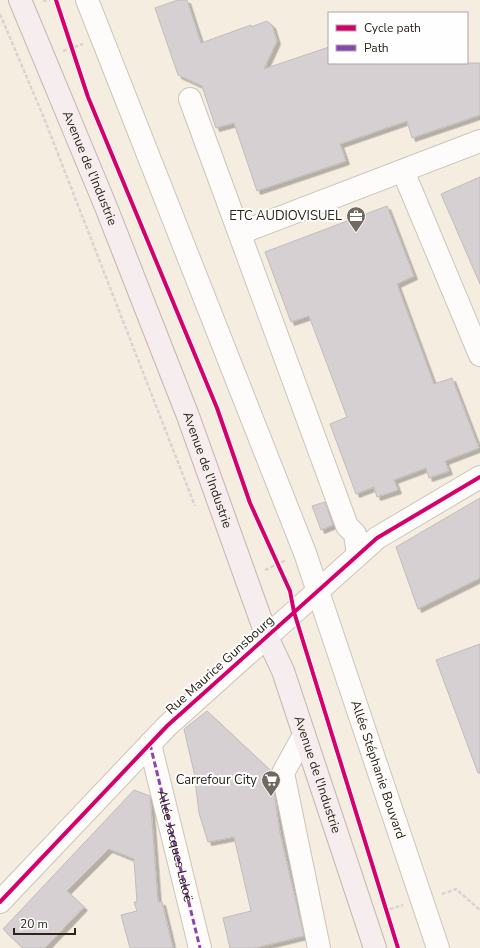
<svg xmlns="http://www.w3.org/2000/svg" width="480" height="948" font-family="'Nunito Sans',sans-serif">
	<style>
		.building { fill: #d7d0d3; stroke: #c1bcbb; filter: url(#shadow) }
		.lines { fill: none; stroke-linecap: round; stroke-linejoin: round }
		.minor-casing { stroke: #cbc4b9; stroke-width: 24 }
		.major-casing { stroke: #c4b3b0; stroke-width: 24 }
		.path { stroke: #d7d5d2; stroke-width: 2.5; stroke-dasharray: 4 2; stroke-linecap: butt }
		.minor { stroke: #fefcfa; stroke-width: 22 }
		.major { stroke: #f6eeee; stroke-width: 22 }
		.quiet { stroke: #8e44ad; stroke-width: 3; stroke-dasharray: 6 3; stroke-linecap: butt }
		.cycleway-casing { stroke: #fefefe; stroke-width: 6 }
		.cycleway { stroke: #d6006c; stroke-width: 4 }
		.labels { text-anchor: middle; dominant-baseline: central; stroke-width: 4; stroke-linejoin: round; paint-order: stroke }
		.street-label { font-size: 13px; fill: #2a2419; stroke: #fefefe }
		.poi-label { font-size: 13px; fill: #2a2419; stroke: #fefefe; text-anchor: end }
	</style>
	<defs>
		<filter id="shadow"><feDropShadow dx="3.5" dy="3.5" stdDeviation="0" flood-color="#0004"/></filter>
	</defs>
	<rect width="100%" height="100%" fill="#f5ede0"/>
	<!-- building -->
	<path class="building" d="M178,0H187L201,43L251,25V27L267,21L272,25L277,41L264,69L329,47V63H480V115L412,138L407,121L340,144L346,161L257,191L234,123L216,128L202,86L178,75L155,8Z
		M480,177V284L441,194Z
		M387,206L414,276L397,284L434,384L452,378L479,448L445,461L449,471L429,478L426,468L394,480L398,490L377,497L374,487L356,494L330,424L347,417L309,316L291,322L265,252Z
		M480,498V578L418,609L396,547Z
		M325,502L333,525L321,530L312,506Z
		M480,644V773H478L436,660Z
		M207,711L271,771L280,833L304,936L255,948H230L223,918L251,911L234,837L208,842L199,813L194,772L184,729Z
		M134,790L150,796L158,902H162L173,948H130L121,915L137,911L134,902H137L134,859L109,849L67,891L84,907L45,948H23L3,929Z"/>
	<g class="lines">
		<!-- minor casing -->
		<g class="minor-casing">
			<g id="minor">
				<path id="s1" d="M87,0L305,553L438,948"/>
				<path d="M190,99L347,526L355,534L358,555"/>
				<path d="M403,171L480,355"/>
				<path d="M240,233L480,141"/>
				<path d="M304,735L283,773L319,948"/>
				<path d="M150,744L200,948"/>
				<path d="M0,902L167,726L377,538L480,477"/>
			</g>
		</g>
		<!-- major casing -->
		<g class="major-casing">
			<g id="major">
				<path id="s2" d="M20,0L106,207L188,416L267,637L283,671L375,948"/>
			</g>
		</g>
		<!-- path -->
		<path class="path" d="M43,1L50,0
			M0,14L44,118L195,506
			M63,51L83,44
			M265,570L286,560
			M442,894L456,889L480,910
			M384,911L403,905"/>
		<!-- minor -->
		<use href="#minor" class="minor"/>
		<!-- major -->
		<use href="#major" class="major"/>
		<!-- quiet -->
		<path class="quiet" id="s3" d="M150,744L200,948"/>
		<!-- cycleway casing -->
		<g class="cycleway-casing">
			<path id="cycleway" d="M56,0L88,97L217,408L250,503L290,591L294,612L398,948
				M0,902L167,726L377,538L480,477"/>
		</g>
		<!-- cycleway -->
		<use href="#cycleway" class="cycleway"/>
	</g>
	<!-- icons -->
	<defs>
		<g id="office-pin" transform="scale(1)"><path d="M0 17L-7.5 6A9.5 9.5 0 1 1 7.5 6Z" fill="#716a5f" stroke="#fefefe"/><path d="M-6-3h4V-5.5h4V-3h4V5H-6ZM-1-4.5V-3h2v-1.5ZM-6 0V1H6V0Z" fill="#fff"/></g>
		<g id="supermarket-pin" transform="scale(1)"><path d="M0 17L-7.5 6A9.5 9.5 0 1 1 7.5 6Z" fill="#716a5f" stroke="#fefefe"/><path d="M-6-5.5h2.5l.6 2H6L4.5 2H-2.5L-4.4-4H-6ZM-1.5 3.2a1.3 1.3 0 1 0 .1 0ZM3 3.2a1.3 1.3 0 1 0 .1 0Z" fill="#fff"/></g>
	</defs>
	<g fill-rule="evenodd">
		<use href="#office-pin" x="356" y="216"/>
		<use href="#supermarket-pin" x="271" y="780"/>
	</g>
	<g class="labels">
		<!-- street labels -->
		<g class="street-label">
			<text stroke="none"><textPath href="#s2" startOffset="182">Avenue de l'Industrie</textPath></text>
			<text stroke="none"><textPath href="#s2" startOffset="506">Avenue de l'Industrie</textPath></text>
			<text transform="translate(220 665) rotate(-42)">Rue Maurice Gunsbourg</text>
			<text stroke="none"><textPath href="#s1" startOffset="823">Allée Stéphanie Bouvard</textPath></text>
			<text stroke="none"><textPath href="#s2" startOffset="830">Avenue de l'Industrie</textPath></text>
			<text stroke="none"><textPath href="#s3" startOffset="105">Allée Jacques Laloë</textPath></text>
		</g>
		<!-- poi labels -->
		<g class="poi-label">
			<text x="342" y="216">ETC AUDIOVISUEL</text>
			<text x="257" y="780">Carrefour City</text>
		</g>
	</g>
	<!-- legend -->
	<rect x="328" y="12" width="140" height="52" fill="#fefefe" stroke="#a9a7a2"/>
	<rect x="336" y="25" width="20" height="6" fill="#d6006c" stroke="#a9a7a2"/>
	<text x="364" y="32" font-size="12" fill="#2a2419">Cycle path</text>
	<rect x="336" y="45" width="20" height="6" fill="#8e44ad" stroke="#a9a7a2"/>
	<text x="364" y="52" font-size="12" fill="#2a2419">Path</text>
	<!-- scale -->
	<path d="M14 928v6h61v-6" fill="none" stroke="#2a2419" stroke-width="2"/>
	<text x="20" y="928" font-size="12" fill="#2a2419" stroke="#fefefe" stroke-width="3" paint-order="stroke">20 m</text>
</svg>
